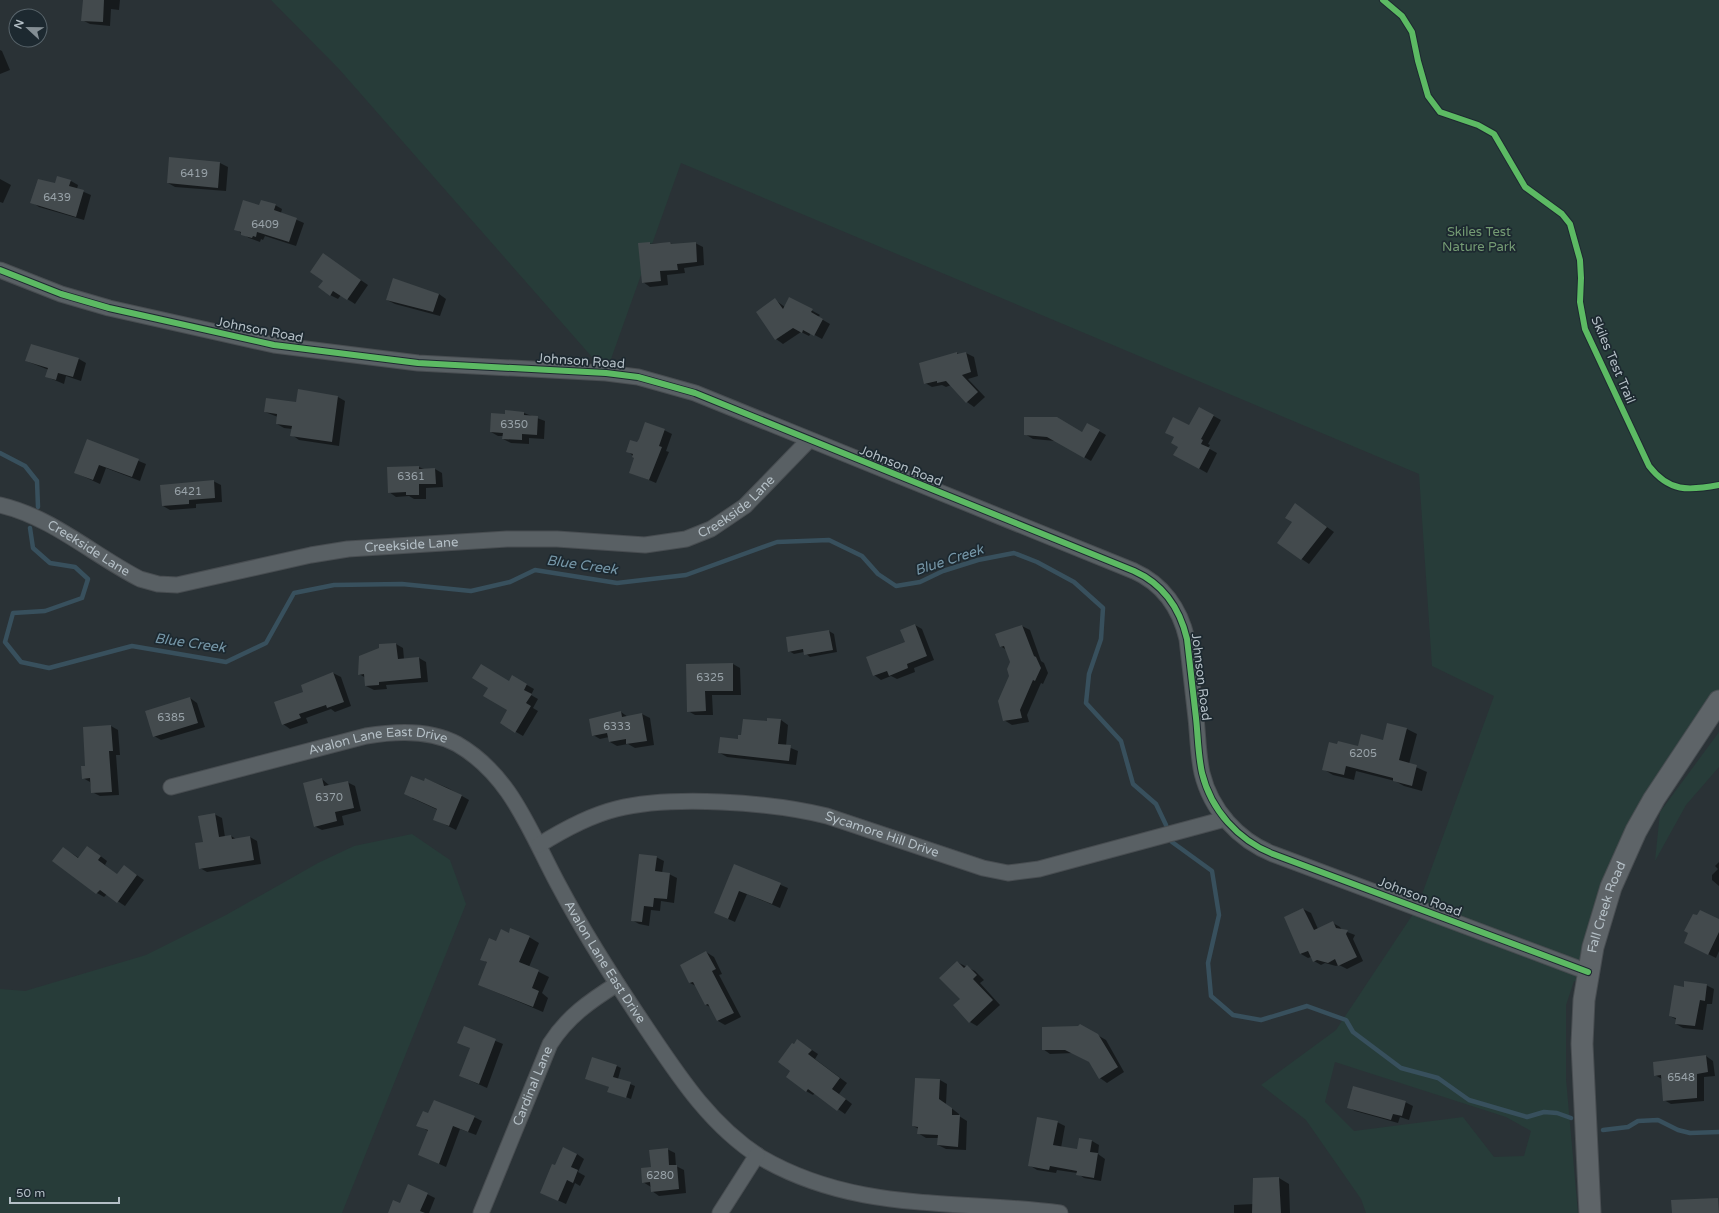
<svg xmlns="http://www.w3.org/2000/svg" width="1719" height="1213" font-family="'Varela Round',sans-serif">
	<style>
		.green { fill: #273c39; fill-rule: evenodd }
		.shadow { fill: #0007 }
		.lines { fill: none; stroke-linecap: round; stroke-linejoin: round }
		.stream { stroke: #38505d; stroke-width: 4.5 }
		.building { fill: #434a4d }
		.minor-casing { stroke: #484d51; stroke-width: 17 }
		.secondary-casing { stroke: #484d51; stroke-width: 23 }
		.minor { stroke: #596064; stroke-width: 15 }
		.secondary { stroke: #5e6468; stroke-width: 21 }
		.cycleway-casing { stroke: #1d2930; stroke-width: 8 }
		.cycleway { stroke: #5cba63; stroke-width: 6 }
		.labels { text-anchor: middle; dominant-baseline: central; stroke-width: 3.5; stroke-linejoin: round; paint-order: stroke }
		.number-label { font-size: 11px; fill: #98a2a8 }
		.park-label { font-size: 13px; fill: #749b73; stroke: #1d2930 }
		.street-label { font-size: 13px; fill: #b4bfc6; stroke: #1d2930 }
		.water-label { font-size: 14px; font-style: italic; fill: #7697a8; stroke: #1d2930 }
	</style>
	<rect width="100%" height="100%" fill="#2a3236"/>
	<!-- green -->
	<path class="green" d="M271,0H1719V701L1618,868L1586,986L1574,981L1566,1005V1079L1578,1213H1366L1361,1199L1306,1120L1261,1085L1336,1030L1417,908L1494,696L1432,666L1419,474L681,163L606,373L339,69ZM1335,1062L1506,1117L1531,1131L1524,1156L1494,1157L1463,1117L1354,1131L1325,1102Z
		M1719,732V767L1686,805L1655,861L1660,812Z
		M412,834L450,860L466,904L342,1213H0V989L25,991L146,955L226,915L318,863L354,846Z"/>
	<!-- shadow -->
	<path class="shadow" d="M84,0H120L119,10L111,9L110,26L90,24L82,20Z
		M0,50L2,51L10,70L0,74Z
		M170,159L220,163L228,167L226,191L175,187L168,183Z
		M0,179L11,185L3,203L0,202Z
		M71,181L78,185L77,189L91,195L84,220L39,207L32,202L56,185Z
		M275,205L282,209L281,213L304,223L296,246L265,236L263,240L261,239L260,242L249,238L235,229L260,206Z
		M670,243L673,245L695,243L703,247L704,265L684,268L685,273L667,275L668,285L650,287L643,282L639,244Z
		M330,259L368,285L355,304L341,295L338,299L330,295L324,280Z
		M439,294L446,299L440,316L395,304L387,300Z
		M789,298L820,315L818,317L830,324L822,339L811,333L809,336L801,332L783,344L776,339L775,300L785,307Z
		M31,345L79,359L86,363L81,381L66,376L64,384L47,377L49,370L26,361Z
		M956,353L959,354L966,353L974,357L978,376L968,379L985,397L974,407L967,402L951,385L946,387L942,385L932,387L925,383Z
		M299,390L338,397L345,401L339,446L299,440L292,435V429L284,428L277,424L278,417L265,412L297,404Z
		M1199,408L1221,420L1208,444L1210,445L1208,448L1217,453L1207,473L1175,455Z
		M506,411L524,413L545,421L544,439L529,438V444L511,443L503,439V436H498L491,432L506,415Z
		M1087,424L1106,435L1091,461L1056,441L1033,439L1025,434L1082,433Z
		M664,430L672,434L666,451L669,452L656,483L630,472L635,458L628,451L637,444Z
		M88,440L146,464L140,481L106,468L100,484L76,473Z
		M419,467L424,469H435L442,473L443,487L426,488V499H414L409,496L396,497L389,492L388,468Z
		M213,481L221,485L222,502L196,504V508L170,510L163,506Z
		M1302,509L1334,532L1309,564L1278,543Z
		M915,625L922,629L934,660L914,668L915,672L897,679L891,676L881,680L874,675L906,643Z
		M1022,626L1030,630L1041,661L1044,663L1048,673L1043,684L1041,683L1027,715L1029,722L1012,725L1004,720L1011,662L1007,650L1000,646Z
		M829,631L834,634L837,652L810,657L804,652L794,654L789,651Z
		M396,644L403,648L404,659L419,658L426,662L428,682L386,685L387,689L374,690L366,686V678L359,674Z
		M733,664L740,668L741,695H712L713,715H695L688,711L687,665Z
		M333,673L341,677L351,706L335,712L331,709L306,718L308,723L290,729L283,724L304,692Z
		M513,677L534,689L531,695L538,699L533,708L538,711L523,736L501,723L509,710V683Z
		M190,698L197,703L205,727L161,740L154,736Z
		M621,712L628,717L642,714L650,718L654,745L635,748L628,744L617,746L610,742L609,737L600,739L593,735Z
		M781,720L788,725L786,746L798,751L796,765L727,757L720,753L768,722Z
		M111,726L118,730L120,755H116L119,795L100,796L92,792L90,782L83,778L87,767L84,728Z
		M1407,729L1417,734L1409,764L1427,772L1422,791L1404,786L1395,781L1356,771L1354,780L1333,775L1323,769L1359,748L1383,741Z
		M322,779L330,786L347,782L355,786L361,811L342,816L344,825L322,830L314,826Z
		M426,779L448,788L469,800L456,830L434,819L438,810L412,798Z
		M214,814L222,818L225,837L231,836L236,839L250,837L257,841L261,864L207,872L200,868L204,843Z
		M63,848L79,858L94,851L107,861L105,865L117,875L124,866L144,880L125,906L107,894L104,897L97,893L54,861Z
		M656,857L664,861L662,873L669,874L677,878L674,903L661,901L660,911L651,910L649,926L639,924L632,920Z
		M1719,862V886L1712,880V875L1718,869L1715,866Z
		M734,865L788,888L780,908L747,894L735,922L715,913Z
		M1303,909L1311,913L1318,929L1333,923L1340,927L1342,930L1355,935L1353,939L1363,961L1347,969L1339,965L1336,966L1325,963L1321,965L1314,961L1311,957L1308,958L1301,954L1285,917Z
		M1719,920V951L1716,958L1692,946Z
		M509,934L529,937L539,943L529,967L549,977L542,993L548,998L543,1012L479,985L488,963L481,959L496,942Z
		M706,952L714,957L722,974L719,975L741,1017L725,1025L718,1021L712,1008L706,1005L696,986L690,983Z
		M957,962L975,971L984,980L980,983L1000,1005L977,1026L970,1022L961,1000Z
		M1706,985L1714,989L1712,1004H1707L1703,1030L1683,1028L1676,1024L1677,1020L1670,1016L1684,988Z
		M1080,1025L1106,1040L1124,1072L1107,1083L1100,1078L1090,1062L1073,1053L1050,1054L1043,1049Z
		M464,1028L503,1044L487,1088L460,1076L471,1048L458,1042Z
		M797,1040L818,1054L815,1059L847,1083L839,1094L852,1104L845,1114L815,1093L813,1095L806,1091L792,1071L794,1045Z
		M1706,1056L1713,1061L1715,1076L1704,1077V1101L1671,1104L1664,1100L1662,1079L1655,1075Z
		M617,1066L621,1068L618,1079L635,1086L631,1099L612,1092L610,1087L586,1079Z
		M915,1079L940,1080L947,1084L946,1104L959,1114V1116L967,1121L966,1150L946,1149L938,1145L939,1138H926L918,1133L919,1129L913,1126Z
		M1405,1102L1413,1106L1409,1120L1400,1117L1398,1123L1355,1111L1348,1107Z
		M429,1114L474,1117L482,1121L476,1135L460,1129L446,1167L419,1155L428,1131L418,1125Z
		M1057,1122L1065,1126L1061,1148L1078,1151L1080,1139L1092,1141L1099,1145L1098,1154L1105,1159L1101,1181L1084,1178L1077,1173L1057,1170L1056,1173L1037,1170L1029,1165Z
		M667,1149L675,1153L676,1166L684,1170L686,1193L659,1196L652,1191L651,1187L643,1182L652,1168Z
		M577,1154L584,1159L578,1172L585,1176L580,1186L575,1183L566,1204L548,1196L555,1167Z
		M1279,1178L1289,1184L1290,1213H1234V1205L1253,1204L1254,1179Z
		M427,1194L435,1198L429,1213H393L401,1204Z"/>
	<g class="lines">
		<!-- stream -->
		<path class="stream" d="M0,453L25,466L37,481L38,507
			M30,528L33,548L50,563L75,567L88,579L82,598L45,611L13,613L5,642L21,662L49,668L132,646L226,662L266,643L294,593L334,585L402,584L471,591L510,582L535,570L617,583L686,575L777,542L829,540L862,556L878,574L896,586L920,582L943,571L978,560L1014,553L1037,562L1074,582L1103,608L1101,639L1089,674L1086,703L1121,741L1133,784L1156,804L1166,825
			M1172,842L1212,871L1219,915L1208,963L1211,996L1233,1015L1261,1020L1307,1006L1346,1020L1353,1032L1401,1068L1438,1078L1469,1100L1527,1117L1544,1112L1557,1113L1571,1118
			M1603,1130L1628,1127L1638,1121L1658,1120L1678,1130L1690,1133L1719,1132"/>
	</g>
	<!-- building -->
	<path class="building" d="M83,0H104L103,22L81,21Z
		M169,157L220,162L218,188L167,183Z
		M57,176L71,180L69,186L84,190L76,217L30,203L38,179L55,183Z
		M243,200L259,205L261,200L276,204L274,210L297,218L289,242L257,232L256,237L253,236L252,238L241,235V232L234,230Z
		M650,242V244L670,242L671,244L696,242L697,262L677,264L678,270L660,271L661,281L642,283L638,243Z
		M323,253L361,280L347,300L333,291L330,296L318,287L323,281L310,272Z
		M393,278L439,294L433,312L386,300Z
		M789,297L813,309L811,312L823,319L814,336L803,330L802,333L793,328L775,340L756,312L775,298L783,309Z
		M31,344L79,358L73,377L58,373L56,380L45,377L48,368L25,361Z
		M957,352V354L966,352L971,372L962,375L978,392L966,403L946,381L937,383V381L924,384L919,363Z
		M298,389L338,396L332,442L290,436L292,426L276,424L277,414L264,412L266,398L296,402Z
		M1199,407L1214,415L1201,439L1203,440L1201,444L1210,448L1199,469L1173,455L1178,447L1171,443L1174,437L1165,433L1173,417L1189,425Z
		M505,410L524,412V415L538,416L537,435L522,434V440L502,439L503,433L490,432L491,413L505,414Z
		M1024,417H1057L1082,432L1087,423L1100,430L1084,458L1047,437L1024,435Z
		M645,422L665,429L659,446L662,447L649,480L629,473L634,458L632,457L633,454L626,452L630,440L637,442L639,439Z
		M87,439L139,459L132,477L99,465L93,480L74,473Z
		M419,466V469L435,468L436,484H419V495H406V492L388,493L387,467Z
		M214,480L215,498L189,500V504L162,506L160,485Z
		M1295,503L1327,527L1301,560L1277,543L1292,522L1285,518Z
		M915,624L927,656L907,664L908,668L889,676L887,671L873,676L866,657L905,642L900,630Z
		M1022,625L1034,656L1036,657L1041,668L1035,681L1033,680L1020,710L1022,718L1003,721L998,701L1009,676L1007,669L1010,662L1004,646L1000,647L995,634Z
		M829,630L833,650L804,655L803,649L788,652L786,637Z
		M396,643L398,659L419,657L421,678L379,682V685L365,686L364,674L358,675L359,656L379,648V644Z
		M733,663V691H705L706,711L687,712L686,664Z
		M481,664L509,681L512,675L527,684L524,690L532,694L526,703L531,706L515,733L500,723L507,710L483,696L488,688L472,678Z
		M333,672L344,702L327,708L326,705L299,714L301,718L282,725L274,702L303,692L301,685Z
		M190,697L198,723L153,737L145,711Z
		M621,711L622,717L642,713L647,741L626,744V739L609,742L607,733L592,736L589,719Z
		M767,718L781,719L778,744L791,745L789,761L718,753L720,737L738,739V735H741L743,719L767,721Z
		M1387,723L1407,728L1399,760L1417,765L1412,786L1393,781V778L1346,766L1344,775L1322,770L1329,742L1337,744L1338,741L1358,746L1361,734L1383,740Z
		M111,725L113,751H109L112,792L91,793L90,778L82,779L81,766H85L83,727Z
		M411,776L424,781L425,778L462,795L449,826L433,820L437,809L404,794Z
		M322,778L324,786L348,781L354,808L335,812L337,821L314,827L303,783Z
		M215,813L219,837L231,835L232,839L250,836L254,860L199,869L195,843L203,842L198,816Z
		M87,846L101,856L98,860L117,874L124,865L137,875L117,903L100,890L96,894L52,861L63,847L78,858Z
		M639,854L657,856L655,871L670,873L667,899L654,898L653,907L644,906L642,922L631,921Z
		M734,864L781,883L772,904L739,891L728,919L714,913Z
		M1303,908L1314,930L1333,921L1336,928L1348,930L1346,934L1357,957L1338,966L1335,959L1328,963L1317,960L1313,962L1308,951L1300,954L1284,917Z
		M1700,910L1719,919V932L1708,955L1684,943L1688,933L1684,931L1693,914L1697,915Z
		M510,928L530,936L519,962L539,970L532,988L539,991L533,1007L478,985L487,962L480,960L489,938L496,941L501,929L509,933Z
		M706,951L716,969L712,971L734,1013L717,1021L708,1004L705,1005L693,982L689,983L680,965Z
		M957,961L964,968L967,965L977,975L973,979L993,1000L969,1023L953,1005L960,999L939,978Z
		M1684,981L1707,984L1705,1001L1700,1000L1695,1026L1675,1024L1676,1018L1669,1016L1674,985L1684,987Z
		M1080,1024L1098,1034L1118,1067L1099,1079L1089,1062L1065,1050H1042V1027L1078,1026Z
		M464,1026L496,1039L479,1084L459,1076L470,1048L457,1043Z
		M797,1039L812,1050L808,1054L840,1078L832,1089L846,1099L837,1111L808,1089L806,1092L786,1077L790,1071L778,1062L792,1043L794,1044Z
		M1706,1055L1708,1072L1697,1074V1098L1663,1101L1661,1075L1654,1076L1653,1062Z
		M592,1057L617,1065L613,1077L631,1082L626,1098L607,1092L609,1087L585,1079Z
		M915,1078L940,1079L939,1099L952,1108V1115H960L958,1147L937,1145L938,1135L917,1134L918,1127L912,1126Z
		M1353,1086L1406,1101L1402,1116L1393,1114L1391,1120L1347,1108Z
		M434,1100L475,1116L468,1132L453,1126L439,1164L418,1155L428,1130L416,1126L423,1111L428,1113Z
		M1037,1117L1058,1121L1053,1145L1077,1149L1079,1138L1092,1140L1090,1152L1098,1153L1094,1178L1076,1175L1077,1171L1050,1166L1049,1170L1028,1166Z
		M563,1147L577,1154L571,1167L578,1170L573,1183L567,1180L558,1201L540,1193L552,1164L555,1165Z
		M668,1148L669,1165H677L679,1189L651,1192L650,1182L642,1183L641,1168L651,1167L649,1150Z
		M1279,1177L1281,1213H1252L1253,1178Z
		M408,1184L428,1193L420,1211L425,1213H388L393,1200L400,1203Z
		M1718,1198L1719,1213H1672L1671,1200Z"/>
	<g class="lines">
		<!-- minor casing -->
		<g class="minor-casing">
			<g id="minor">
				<path d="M0,270L61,294L109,308L274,345L418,363L606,373L638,377L695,393L1134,571C1163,584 1180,609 1187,639C1190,666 1193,692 1196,718C1198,736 1198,755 1202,773C1211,810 1238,840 1273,854L1588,972"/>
				<path id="s1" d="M0,505C52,517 93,555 140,579L158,584L177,585L311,555L348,549L507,539H557L645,545L686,539L711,529L745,506L809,440"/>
				<path id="s2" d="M171,787L366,736C395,731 430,729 457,744C511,775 530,832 558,884C584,933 614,980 645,1026C678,1075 709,1124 760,1157C856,1213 953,1199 1060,1213"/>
				<path id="s3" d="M539,845C563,830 588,816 616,809C672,795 770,802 827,816L983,868L1008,873L1039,869L1225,819"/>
				<path id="s4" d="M481,1213L550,1044C567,1017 590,1001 617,984"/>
				<path d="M720,1213L757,1155"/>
			</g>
		</g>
		<!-- secondary casing -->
		<g class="secondary-casing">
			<g id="secondary">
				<path id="s5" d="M1590,1213L1582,1044L1584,1000L1593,947L1611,887L1636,831L1654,799L1719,701"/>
			</g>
		</g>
		<!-- minor -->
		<use href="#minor" class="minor"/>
		<!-- secondary -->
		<use href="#secondary" class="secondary"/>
		<!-- cycleway casing -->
		<g class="cycleway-casing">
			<path id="cycleway" d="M1383,0L1402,16L1412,32L1418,61L1428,96L1440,112L1478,125L1494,134L1525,187L1562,214L1570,224L1580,260L1581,278L1580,302L1585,329L1649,466C1669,492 1688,491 1719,485
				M0,270L61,294L109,308L274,345L418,363L606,373L638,377L695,393L1134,571C1163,584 1180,609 1187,639C1190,666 1193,692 1196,718C1198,736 1198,755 1202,773C1211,810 1238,840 1273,854L1588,972"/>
		</g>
		<!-- cycleway -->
		<use href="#cycleway" class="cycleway"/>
	</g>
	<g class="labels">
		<!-- number labels -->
		<g class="number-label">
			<text x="194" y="173">6419</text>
			<text x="57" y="197">6439</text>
			<text x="265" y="224">6409</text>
			<text x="514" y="424">6350</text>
			<text x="411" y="476">6361</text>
			<text x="188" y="491">6421</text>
			<text x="710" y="677">6325</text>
			<text x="171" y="717">6385</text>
			<text x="617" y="726">6333</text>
			<text x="1363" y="753">6205</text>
			<text x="329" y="797">6370</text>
			<text x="1681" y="1077">6548</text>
			<text x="660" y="1175">6280</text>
		</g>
		<!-- park labels -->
		<g class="park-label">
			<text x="1479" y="232">Skiles Test<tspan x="1479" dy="15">Nature Park</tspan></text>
		</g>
		<!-- street labels -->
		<g class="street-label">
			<text transform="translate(260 330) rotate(11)">Johnson Road</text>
			<text transform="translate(1613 360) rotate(67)">Skiles Test Trail</text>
			<text transform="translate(581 361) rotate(4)">Johnson Road</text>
			<text transform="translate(901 466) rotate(22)">Johnson Road</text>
			<text stroke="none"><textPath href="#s1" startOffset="771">Creekside Lane</textPath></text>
			<text stroke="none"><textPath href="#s1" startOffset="435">Creekside Lane</textPath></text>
			<text stroke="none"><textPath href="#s1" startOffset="99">Creekside Lane</textPath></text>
			<text transform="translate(1201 677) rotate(83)">Johnson Road</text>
			<text stroke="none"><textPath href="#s2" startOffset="213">Avalon Lane East Drive</textPath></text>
			<text stroke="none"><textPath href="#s3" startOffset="356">Sycamore Hill Drive</textPath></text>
			<text transform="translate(1420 897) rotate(21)">Johnson Road</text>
			<text stroke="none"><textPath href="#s5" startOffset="309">Fall Creek Road</textPath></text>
			<text stroke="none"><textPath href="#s2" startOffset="561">Avalon Lane East Drive</textPath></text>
			<text stroke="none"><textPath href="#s4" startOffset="137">Cardinal Lane</textPath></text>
		</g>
		<!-- water labels -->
		<g class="water-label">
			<text transform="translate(949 560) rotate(-18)">Blue Creek</text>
			<text transform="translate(582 565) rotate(8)">Blue Creek</text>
			<text transform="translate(190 643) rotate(8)">Blue Creek</text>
		</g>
	</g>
	<!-- north arrow -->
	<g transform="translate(28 28) rotate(292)"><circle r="19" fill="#1d2930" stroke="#59656c"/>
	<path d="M0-3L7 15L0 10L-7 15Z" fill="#848e94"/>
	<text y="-6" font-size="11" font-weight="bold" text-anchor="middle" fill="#b4bfc6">N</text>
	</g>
	<!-- scale -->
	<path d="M10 1197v6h109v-6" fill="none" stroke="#b4bfc6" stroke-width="2"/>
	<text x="16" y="1197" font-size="12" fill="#b4bfc6" stroke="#1d2930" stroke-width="3" paint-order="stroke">50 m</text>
</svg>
